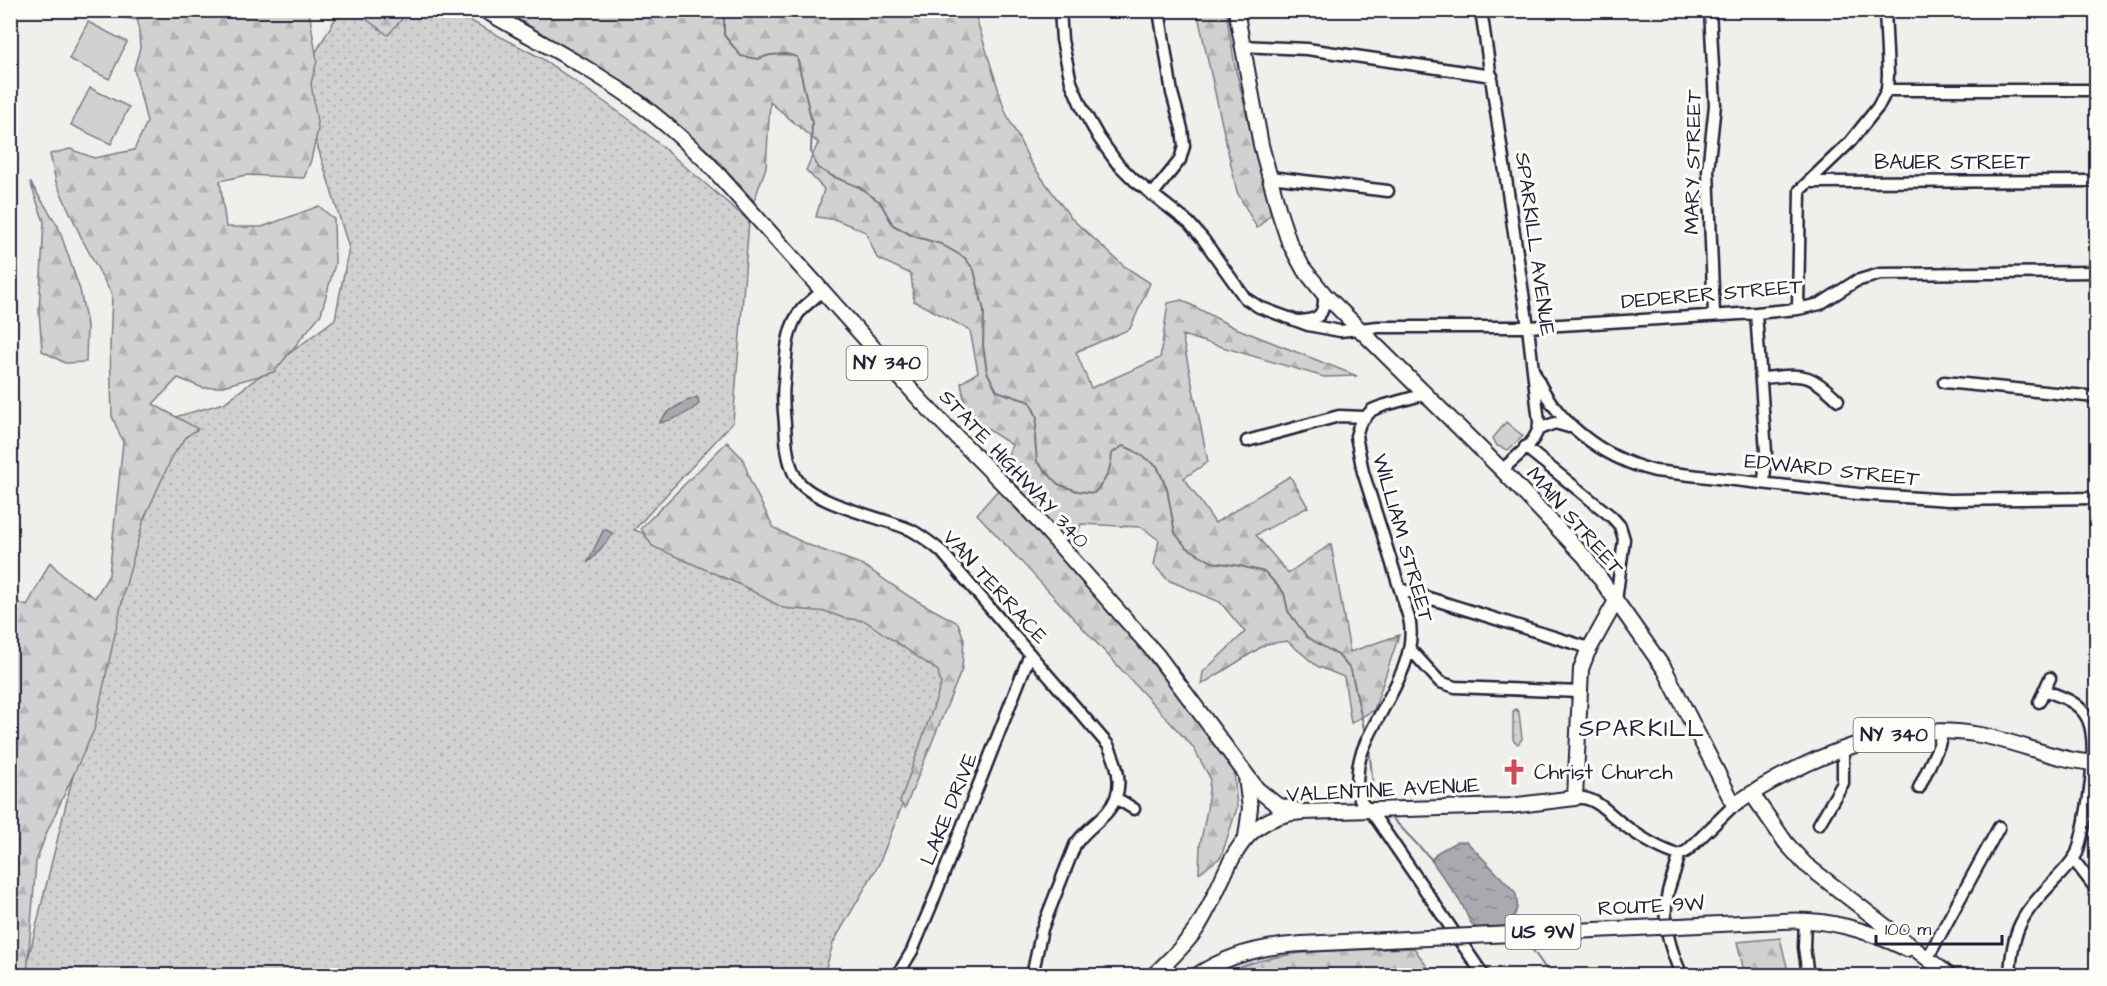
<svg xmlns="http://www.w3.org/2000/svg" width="2107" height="986" font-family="'Architects Daughter',sans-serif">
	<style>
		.grass { fill: url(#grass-dots); stroke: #7a7a86; stroke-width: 1.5 }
		.forest { fill: url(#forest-firs); stroke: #7a7a86; stroke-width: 1.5 }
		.park { fill: #d2d1d1; stroke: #7a7a86; stroke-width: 1.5 }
		.water { fill: url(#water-ripples); stroke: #737381; stroke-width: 1.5 }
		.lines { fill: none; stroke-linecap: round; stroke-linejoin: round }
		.stream { stroke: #737381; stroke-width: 2 }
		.minor-casing { stroke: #22223b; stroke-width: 15 }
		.major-casing { stroke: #22223b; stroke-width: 18 }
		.minor { stroke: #fdfcf7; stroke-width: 10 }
		.major { stroke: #fdfcf7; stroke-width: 14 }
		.major-bridge-casing { stroke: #22223b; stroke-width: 18; stroke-linecap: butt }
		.major-bridge { stroke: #fdfcf7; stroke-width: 14 }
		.labels { text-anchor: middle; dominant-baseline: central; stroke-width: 6; stroke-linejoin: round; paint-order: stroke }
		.shield { fill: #fdfcf7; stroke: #646373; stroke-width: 1.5 }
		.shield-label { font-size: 20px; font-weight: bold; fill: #22223b }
		.street-label { font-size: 21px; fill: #22223b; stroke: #fdfcf7 }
		.poi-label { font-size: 21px; fill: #22223b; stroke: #fdfcf7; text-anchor: start }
		.quarter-label { font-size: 24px; letter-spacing: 1.5px; fill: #22223b; stroke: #fdfcf7 }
	</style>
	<defs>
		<pattern id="grass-dots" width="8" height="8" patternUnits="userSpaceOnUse" patternTransform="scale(1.5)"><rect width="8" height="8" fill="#d2d1d1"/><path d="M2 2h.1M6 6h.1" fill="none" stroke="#b4b3b4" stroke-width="1.8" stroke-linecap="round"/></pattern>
		<pattern id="forest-firs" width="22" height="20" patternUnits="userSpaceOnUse" patternTransform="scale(1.5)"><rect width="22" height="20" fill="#d2d1d1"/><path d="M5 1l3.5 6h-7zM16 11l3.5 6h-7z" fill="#b4b3b4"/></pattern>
		<pattern id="water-ripples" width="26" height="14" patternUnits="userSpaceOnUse" patternTransform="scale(1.5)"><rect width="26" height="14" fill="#a9a9b0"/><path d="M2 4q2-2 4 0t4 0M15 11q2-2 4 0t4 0" fill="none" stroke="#898990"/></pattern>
	</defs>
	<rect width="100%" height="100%" fill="#f0efec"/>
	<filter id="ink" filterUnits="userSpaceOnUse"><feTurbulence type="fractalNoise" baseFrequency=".0167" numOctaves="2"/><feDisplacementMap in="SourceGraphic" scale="12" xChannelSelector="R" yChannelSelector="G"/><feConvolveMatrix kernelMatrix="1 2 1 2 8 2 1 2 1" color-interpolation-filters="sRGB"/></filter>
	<g filter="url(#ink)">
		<!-- grass -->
		<path class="grass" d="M352,10L452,11L541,58L633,122L749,221L733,422L634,530L865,609L956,669L879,864L833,943L824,975L24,976L121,579L168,419L224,403L335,319L349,248L298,83L338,14Z
			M1516,709L1519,713L1522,739L1518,744L1513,740V711Z"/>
		<!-- forest -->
		<path class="forest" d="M85,11H309L317,61L311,83L318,129L311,160L304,178L246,175L220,181L226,227H262L319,206L334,219L335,264L321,314L274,372L219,387L203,388L178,378L153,404L198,429L187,436L173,455L144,519L125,588L94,730L46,834L36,862L27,975H11V600L27,606L50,562L63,576L95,598L109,575L123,442L112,416L110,347L112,295L83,241L56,182L50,154L70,149L94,158L134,150L147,122L134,69L140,48L138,20Z
			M355,11H409L388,35Z
			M505,11H974L1005,111L1031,163L1071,218L1124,266L1150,283L1130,329L1076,352L1091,388L1160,358L1168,303L1182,300L1233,327L1357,376L1324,377L1182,335L1208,462L1184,478L1215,523L1290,476L1308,507L1256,535L1288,573L1331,544L1350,652L1399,635L1374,710L1351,723L1344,677L1317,666L1287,641L1266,644L1201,685L1203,672L1245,632L1220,602L1168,580L1154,565L1159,540L1141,527L1081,524L1073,546L1002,469L1012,445L967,416L961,383L978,372L970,330L914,301L911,274L877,258L866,232L837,220L816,217L824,189L806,170L818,143L770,102L766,167L754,201L715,157L646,97Z
			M1197,11H1226L1235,66L1271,214L1257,228L1237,192Z
			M30,182L58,226L80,290L87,325L86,362L65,363L42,351L39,311L44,222Z
			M727,442L743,459L751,483L774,528L806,544L863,565L910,597L958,623L964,639L962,669L905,808L900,802L941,685L938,671L865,621L844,618L827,612L783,608L743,586L652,546L641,528Z
			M998,490L1103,602L1187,707L1234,771L1237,808L1221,857L1199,873L1200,845L1207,810L1210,778L1193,747L977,514Z
			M1780,938L1789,975H1745L1737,942Z
			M1414,948L1433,975H1221C1279,946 1350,951 1414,948Z"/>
		<!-- park -->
		<path class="park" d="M88,22L127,42L109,79L69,59Z
			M90,88L129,107L111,144L71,125Z
			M1506,422L1523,436L1508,450L1497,446L1493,438Z"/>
		<!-- water -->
		<path class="water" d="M697,397L699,404C688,414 673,420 659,423C665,411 685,401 697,397Z
			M604,529L614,534C603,543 598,555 587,563Z
			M1456,842H1467L1515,892C1527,922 1489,944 1472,924C1467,918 1465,909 1461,903C1451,888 1441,874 1431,860L1438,852Z"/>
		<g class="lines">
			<!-- stream -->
			<path class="stream" d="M724,10V35L741,56L758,59L770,55L786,54L797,57L812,123L811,153L818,168L832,176L859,187L880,202L893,225L913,236L941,244L965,258L974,270L984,311L983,345L987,372L997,391L1030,402L1037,417L1035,438L1037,462L1058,484L1077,491L1094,493C1106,481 1111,470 1112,453L1123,446L1133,450L1157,466L1167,489L1175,533L1186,547L1212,562L1240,566L1265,572L1284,593L1288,611L1307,637L1338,655L1351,670L1365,733
				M1369,747L1373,785L1385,800
				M1394,820L1433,861
				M1511,919L1518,929
				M1525,939L1551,976"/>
			<!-- minor casing -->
			<g class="minor-casing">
				<path id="minor" d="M1060,10L1062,40L1071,82L1083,110L1099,138L1117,163L1134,180L1189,223L1203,239L1245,298L1259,307L1308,325L1340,331L1378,327H1528L1756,313L1798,309L1820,304L1856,281L1880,274L2096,272
					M1481,10L1528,327L1539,422C1540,441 1515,457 1502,470
					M1710,10L1715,105L1708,170L1714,314
					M1241,46L1307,49L1492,76
					M1887,90H2096
					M1270,177L1388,191
					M1808,182L2096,181
					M1152,195L1180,160L1184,146L1182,129L1172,93L1159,10
					M822,291C816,297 808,303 802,309C785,328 786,360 784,383C782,397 784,411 785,424C786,443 787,461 796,478C812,504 882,517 911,530C922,536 931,543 941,551L1108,745C1119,767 1125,791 1108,811C1097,824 1085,830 1075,845L1042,929L1032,976
					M1798,309L1800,190L1850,142L1878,107L1887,90L1888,74L1885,10
					M1756,313L1766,452L1764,483
					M1299,321C1319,320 1325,315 1324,294
					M1533,369C1553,421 1602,458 1655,471L1858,494L1949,500L2096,498
					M1761,378C1801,375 1807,370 1838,400
					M1944,382L2096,397
					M1425,394L1382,406L1372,410L1360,423L1356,436L1363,472L1409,618C1420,665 1375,712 1361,755C1357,768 1355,789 1361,801C1364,807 1371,811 1375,817L1484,976
					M1539,429L1555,423L1569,427
					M1247,441L1339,416L1364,417
					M1525,447L1612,517L1620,526L1624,539L1616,601
					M1400,589L1589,648
					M1410,649L1440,682L1455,687L1580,692
					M2039,702L2050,678
					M1919,788L1939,745L1943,730
					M1116,798L1134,809
					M1575,798C1595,795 1609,814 1624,825C1640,837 1661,850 1679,855
					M1819,824L1843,783V750
					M2073,859L2096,889
					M1805,920L1804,947L1808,976
					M1927,959L1999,827
					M897,976L912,951L931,906L1030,654
					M1682,976C1670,949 1661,921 1668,892C1671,879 1677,868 1679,855L1687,851L1734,805
					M2010,976C2012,928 2022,915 2053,882C2062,873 2071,864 2077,853C2086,825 2103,736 2084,713C2075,700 2058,696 2044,690"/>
			</g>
			<!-- major casing -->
			<g class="major-casing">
				<path id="major" d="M484,10C535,40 588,66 636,101C661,119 684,140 706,161L922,402L1026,507L1157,655L1257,789L1277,805L1303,812
					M1236,10L1261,145L1280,215L1289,242L1303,268L1324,294L1502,470L1585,557L1665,670L1734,805C1804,758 1894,719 1980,735C2019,742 2057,761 2096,763
					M1752,794L1786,843L1805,864L1950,976
					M1246,837L1250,808L1246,777
					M1783,921C1827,918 1867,930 1907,949
					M1153,976C1169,960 1185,946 1197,928C1229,879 1232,816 1303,812L1510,806L1575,798L1581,669L1587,653L1616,601
					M1196,976C1227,955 1265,946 1302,944"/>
			</g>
			<!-- minor -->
			<use href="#minor" class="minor"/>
			<!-- major -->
			<use href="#major" class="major"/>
			<!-- major-bridge casing -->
			<g class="major-bridge-casing">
				<path id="major-bridge" d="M1302,944L1783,921"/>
			</g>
			<!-- major-bridge -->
			<use href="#major-bridge" class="major-bridge"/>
		</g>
	</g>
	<!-- icons -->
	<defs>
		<g id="church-bare" transform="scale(2.07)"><path d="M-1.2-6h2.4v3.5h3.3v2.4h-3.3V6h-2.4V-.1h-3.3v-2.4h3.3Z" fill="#d1495b" stroke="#fdfcf7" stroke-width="2.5" paint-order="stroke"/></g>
	</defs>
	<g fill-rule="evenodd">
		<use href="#church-bare" x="1514" y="772"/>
	</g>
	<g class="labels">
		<!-- shield labels -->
		<g class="shield">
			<rect x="846.5" y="346" width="81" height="34" rx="4.5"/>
			<rect x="1853.5" y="718" width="81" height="34" rx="4.5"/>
			<rect x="1505.5" y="915" width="75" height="34" rx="4.5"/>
		</g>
		<g class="shield-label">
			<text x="887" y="363">NY 340</text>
			<text x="1894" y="735">NY 340</text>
			<text x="1543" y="932">US 9W</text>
		</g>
		<!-- street labels -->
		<g class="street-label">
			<text transform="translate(1693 162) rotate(-89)">MARY STREET</text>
			<text x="1952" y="162">BAUER STREET</text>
			<text transform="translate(1535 244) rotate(82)">SPARKILL AVENUE</text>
			<text transform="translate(1712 294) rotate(-5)">DEDERER STREET</text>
			<text transform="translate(1014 469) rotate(47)">STATE HIGHWAY 340</text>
			<text transform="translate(1832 470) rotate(6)">EDWARD STREET</text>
			<text transform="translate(1575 521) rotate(49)">MAIN STREET</text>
			<text transform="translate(1403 538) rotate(74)">WILLIAM STREET</text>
			<text transform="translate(995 587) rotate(48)">VAN TERRACE</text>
			<text transform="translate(1383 790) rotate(-3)">VALENTINE AVENUE</text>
			<text transform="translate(949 809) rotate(-68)">LAKE DRIVE</text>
			<text transform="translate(1651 906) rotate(-3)">ROUTE 9W</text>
		</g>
		<!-- poi labels -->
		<g class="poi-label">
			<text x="1534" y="772">Christ Church</text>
		</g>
		<!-- quarter labels -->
		<g class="quarter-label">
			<text x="1642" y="729">SPARKILL</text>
		</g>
	</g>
	<!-- margin -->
	<rect width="2107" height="986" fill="none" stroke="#fdfcf7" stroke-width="36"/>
	<rect x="18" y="18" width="2071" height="950" fill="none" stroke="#22223b" stroke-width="2" filter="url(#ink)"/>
	<!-- scale -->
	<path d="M1876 935v9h126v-9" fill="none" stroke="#22223b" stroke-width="3"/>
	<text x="1885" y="935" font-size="18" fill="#22223b" stroke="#fdfcf7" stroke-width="4.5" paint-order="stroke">100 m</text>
</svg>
